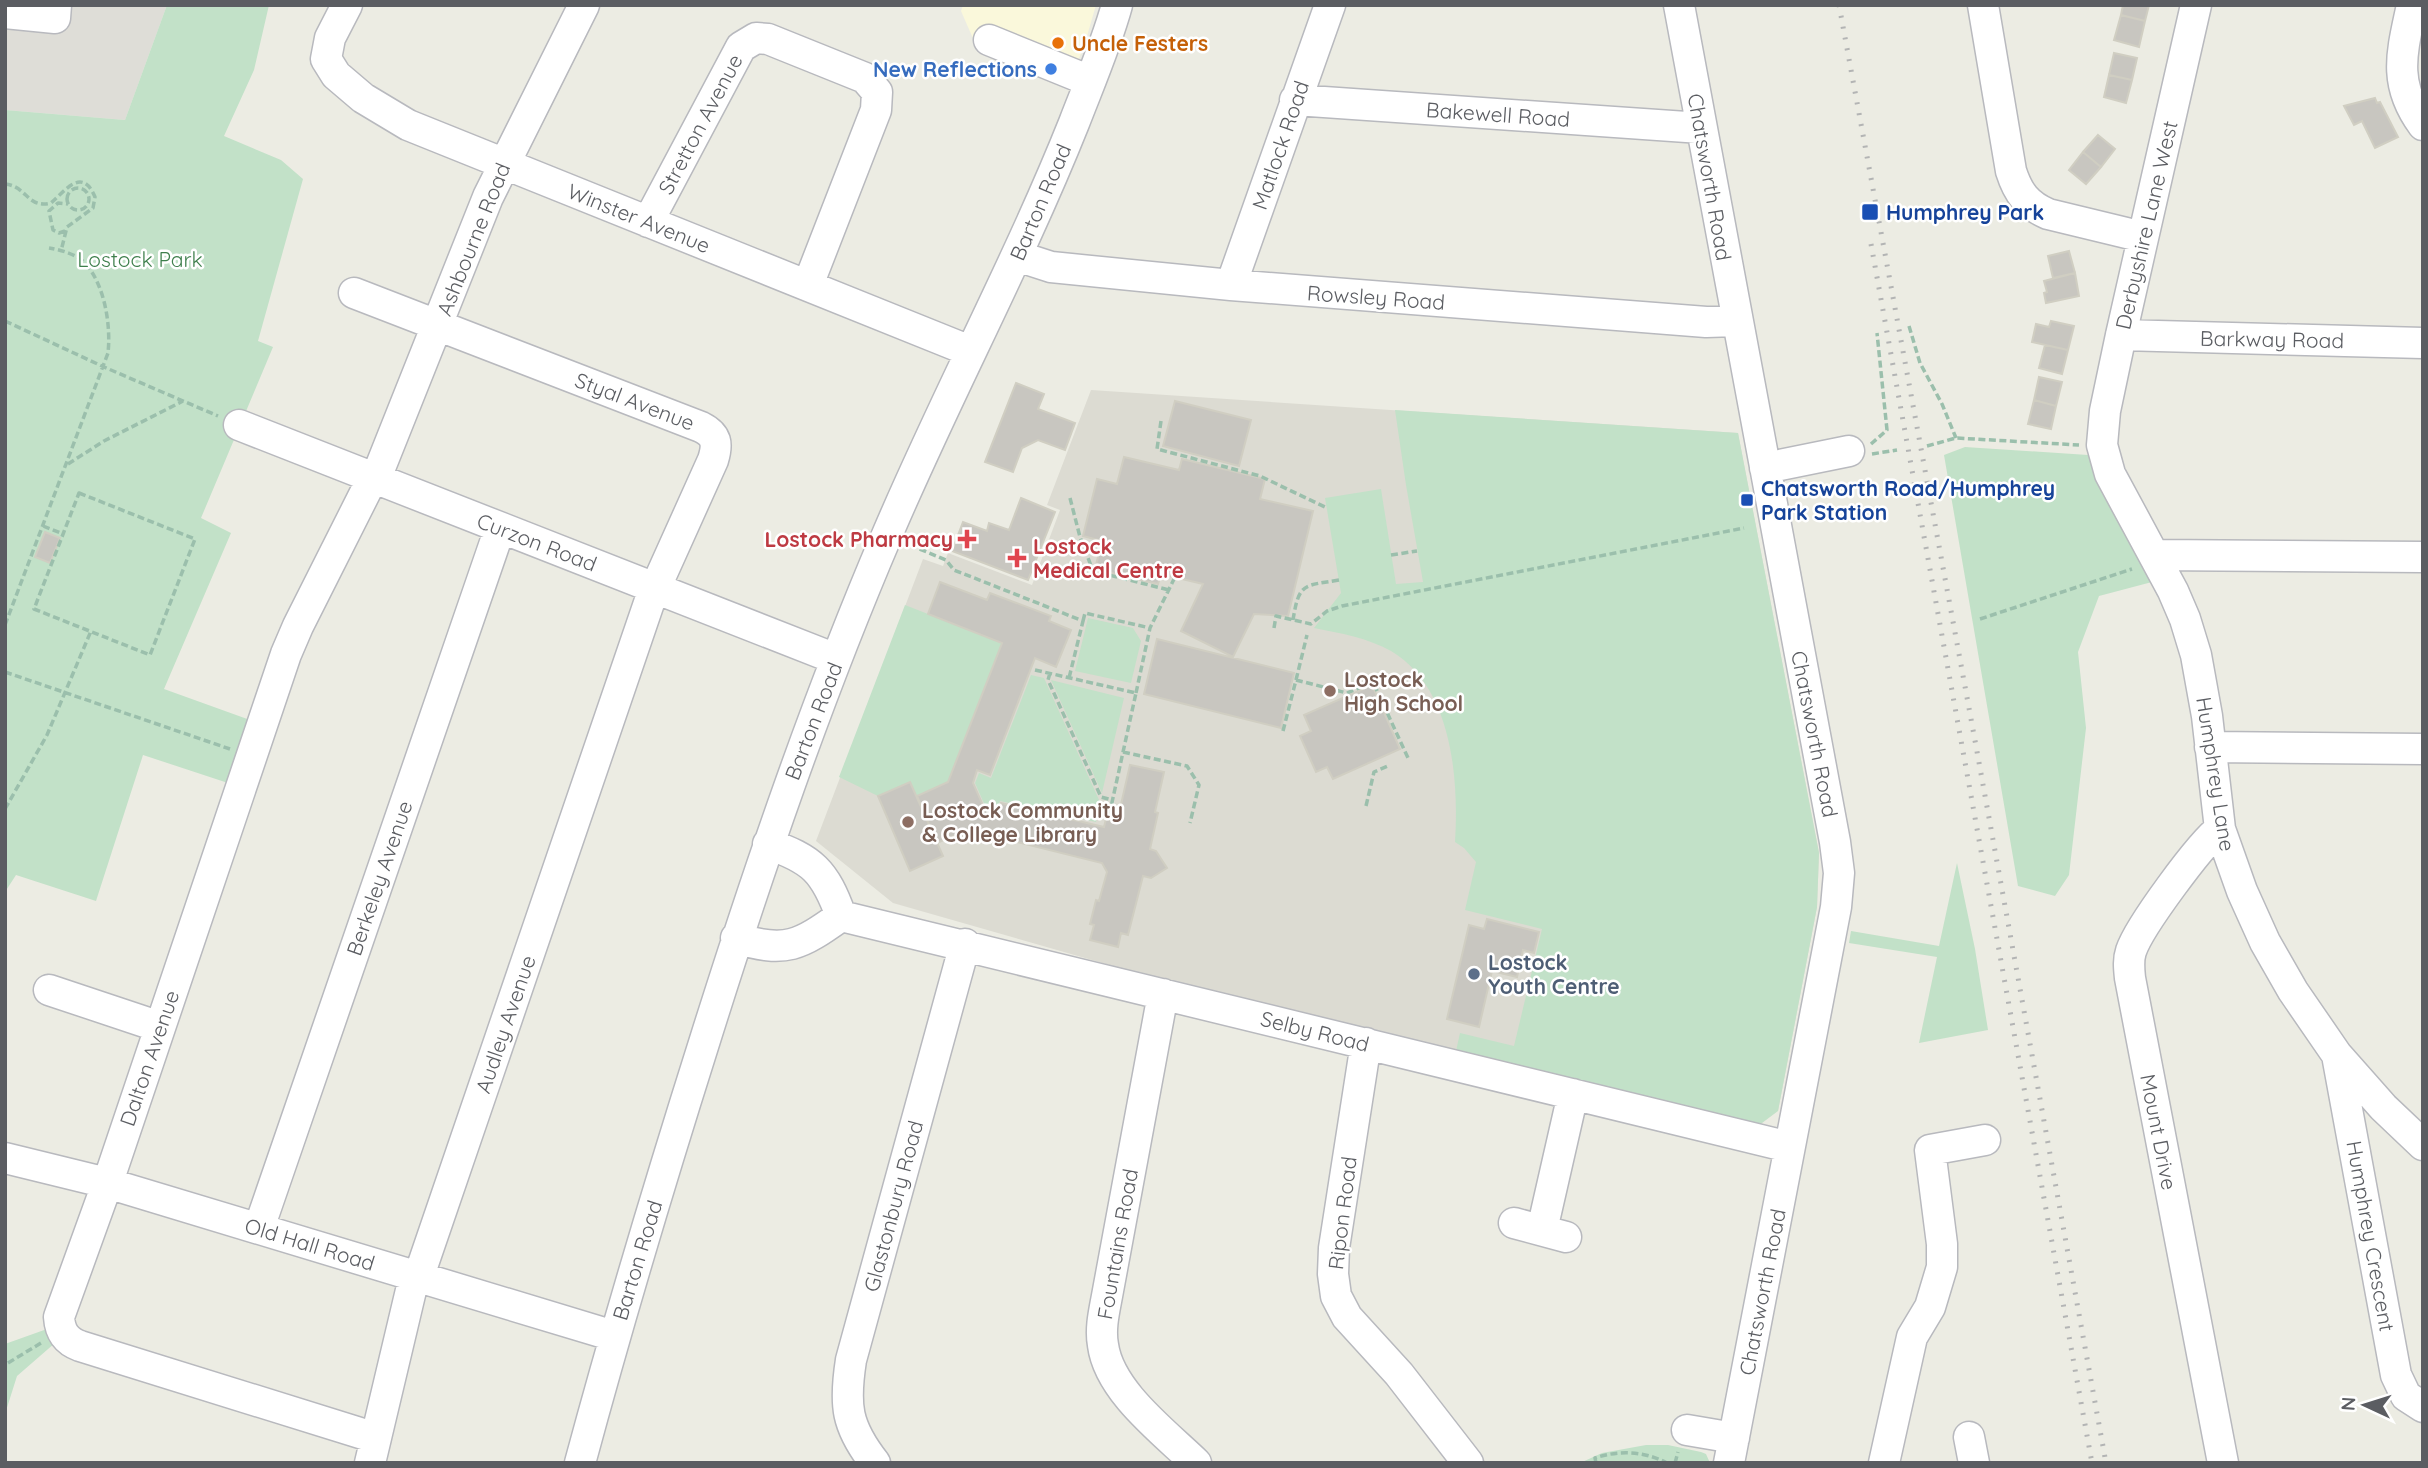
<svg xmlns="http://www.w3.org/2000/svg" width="2428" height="1468" font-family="Quicksand,sans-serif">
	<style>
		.commercial { fill: #faf8db }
		.industrial { fill: #deddd7 }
		.education { fill: #dcdbd2 }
		.green { fill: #c2e1c8 }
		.building { fill: #c8c6c0; stroke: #d0cec2; stroke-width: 2 }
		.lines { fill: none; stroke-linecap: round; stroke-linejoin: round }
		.minor-casing { stroke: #b8b9be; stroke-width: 33 }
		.path { stroke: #9bbfac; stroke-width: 3.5; stroke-dasharray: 7 3.5; stroke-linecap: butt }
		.minor { stroke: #fff; stroke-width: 30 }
		.rail { stroke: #b3b4b4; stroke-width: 5; stroke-dasharray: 2 9; stroke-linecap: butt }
		.food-dot { fill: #e8710a; stroke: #fff; stroke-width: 2.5 }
		.shop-dot { fill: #3f7fe0; stroke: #fff; stroke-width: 2.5 }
		.transit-dot { fill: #1a4fb4; stroke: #fff; stroke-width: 2.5 }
		.health-dot { fill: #e0444e; stroke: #fff; stroke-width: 2.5 }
		.education-dot { fill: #8d6e63; stroke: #fff; stroke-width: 2.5 }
		.service-dot { fill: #5c6f8a; stroke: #fff; stroke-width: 2.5 }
		.labels { text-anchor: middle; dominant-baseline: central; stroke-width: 5; stroke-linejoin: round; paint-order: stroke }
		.food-label { font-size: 21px; font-weight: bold; fill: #c56008; stroke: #fff; text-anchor: start }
		.shop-label { font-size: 21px; font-weight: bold; fill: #366cbe; stroke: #fff; text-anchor: end }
		.street-label { font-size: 21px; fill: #5b5d62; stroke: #fff }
		.transit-label { font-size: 21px; font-weight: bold; fill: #164399; stroke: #fff; text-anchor: start }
		.park-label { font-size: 21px; fill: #3e7f4c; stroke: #fff }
		.health-label { font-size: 21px; font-weight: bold; fill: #be3a42; stroke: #fff; text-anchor: end }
		.education-label { font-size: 21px; font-weight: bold; fill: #785e54; stroke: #fff; text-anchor: start }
		.service-label { font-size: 21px; font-weight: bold; fill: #4e5e75; stroke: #fff; text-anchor: start }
	</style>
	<rect width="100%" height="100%" fill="#ecece3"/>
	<!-- commercial -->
	<path class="commercial" d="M963,5H1096L1085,43L1068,87L979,52L961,11Z"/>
	<!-- industrial -->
	<path class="industrial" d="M5,5H167L125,120L5,110Z"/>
	<!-- education -->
	<path class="education" d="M1091,390L1738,433L1819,853L1817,907L1778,1111L1456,1051L1113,966L893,903L816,841L923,559L943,566L948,553L1032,585L1060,510L1047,505Z"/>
	<!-- green -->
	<path class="green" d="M167,5H269L254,70L224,136L281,160L303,179L258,341L273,347L201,518L231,533L164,689L250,720L228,783L143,755L96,901L16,875L5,892V110L125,120Z
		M1395,410L1738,433L1819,853L1817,907L1778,1111L1758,1126L1456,1051L1460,1033L1514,1046L1542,929L1465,910L1476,862L1464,848L1455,842C1459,778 1452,687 1391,651C1368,638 1340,633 1314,628L1341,593L1325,498L1381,489L1396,584L1423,582L1406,485Z
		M1965,447L2088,455L2152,582L2099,596L2078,652L2086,728L2069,875L2055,896L2018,886L1944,455Z
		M905,605L1002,643L948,782L917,796L910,782L878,796L839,777Z
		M1088,618L1133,628L1141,641L1131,683L1075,671Z
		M1031,675L1044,678L1100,802L1096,822L1000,801L997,811L986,808L975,783L979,773L991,778Z
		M1051,680L1124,698L1102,793Z
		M1957,863L1975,949L1988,1030L1919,1043L1937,957L1849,943L1851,931L1939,946Z
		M47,1329L55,1343L17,1376L5,1414V1344Z
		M1646,1445H1668L1701,1452L1706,1454L1710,1463H1580L1602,1453Z"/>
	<!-- building -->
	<path class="building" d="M2123,5H2149L2145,21L2121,15Z
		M2121,15L2145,21L2139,47L2114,40Z
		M2114,53L2137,58L2132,80L2109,75Z
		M2109,75L2132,80L2126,103L2104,97Z
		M2375,98L2377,103L2380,102L2398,137L2375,148L2362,121L2354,125L2344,106Z
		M2098,135L2115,149L2101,167L2083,152Z
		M2083,152L2101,167L2086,184L2069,170Z
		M2069,251L2075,273L2053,278L2048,256Z
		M2075,273L2079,296L2046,303L2044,293L2047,292L2044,281Z
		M2051,321L2074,326L2068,350L2032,342L2036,324L2049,327Z
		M2045,345L2068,350L2062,374L2039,368Z
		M2039,377L2062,382L2056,406L2034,400Z
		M1016,383L1044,394L1038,409L1075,423L1065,450L1038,440L1022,448L1013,472L985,462Z
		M2034,400L2056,406L2051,429L2028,424Z
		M1175,401L1251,420L1239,466L1163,446Z
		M1124,457L1179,470L1182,459L1265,479L1260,499L1313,511L1288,616L1254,614L1233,657L1181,631L1203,584L1161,574L1158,584L1095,569L1102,541L1083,536L1097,479L1117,484Z
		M1021,498L1055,512L1028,580L952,551L963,522L987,531L989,523L1009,530Z
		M45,532L60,538L50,563L35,557Z
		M940,582L987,600L990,593L1051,616L1049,621L1071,630L1056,667L1035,658L990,775L977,770L973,783L985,810L998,813L1001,803L1104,827L1106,819L1117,822L1130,765L1164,772L1155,812L1158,813L1150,849L1156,851L1167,868L1151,878L1143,876L1128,935L1121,933L1118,947L1090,940L1094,925L1090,924L1096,900L1099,901L1107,872L1102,863L968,830L937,843L917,796L948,782L1002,643L928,614Z
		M1157,639L1294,673L1281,728L1144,694Z
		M1372,685L1400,749L1333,779L1327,767L1316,772L1300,736L1311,731L1304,715Z
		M910,782L943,856L910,871L878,796Z
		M1487,919L1539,932L1534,953L1523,950L1517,977L1492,971L1479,1027L1447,1019L1469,925L1484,929Z"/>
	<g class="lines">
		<!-- minor casing -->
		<g class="minor-casing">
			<path id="minor" d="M347,5L330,38L326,59L336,75L363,98L408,125L970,351
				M1679,5L1835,842L1839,873L1836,907L1729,1463
				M1983,5L2011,171C2018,193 2027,205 2048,214L2143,237
				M2196,5L2121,335L2105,411L2102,445L2110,474L2173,591L2185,619L2196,655L2207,716L2220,829L2242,891L2265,942L2293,991L2337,1055L2383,1107L2423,1145
				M2412,5C2402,52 2392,83 2423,125
				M5,13L55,18L56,5
				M989,40L1090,81
				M1295,100L1701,128
				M648,222L741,47L756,38L768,39L865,78L877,92L876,110L808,285
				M1017,256L1051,267L1231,285L1706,322L1737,321
				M1231,285L1330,5
				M354,293L701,427C717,435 718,444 713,460L650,600L422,1267L412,1286L370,1463
				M2121,335L2423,343
				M239,425L836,659
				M1765,468L1849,451
				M2155,555L2423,557
				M2210,747L2423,749
				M2220,829C2200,844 2139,927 2131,951C2128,960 2129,968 2130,978L2223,1463
				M841,916L1789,1147
				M736,938C786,954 800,945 841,916C825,871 812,859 768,844
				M49,990L160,1027
				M1163,994L1107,1296C1104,1312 1100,1329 1103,1345C1109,1391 1164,1432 1196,1463
				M1366,1043L1334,1248L1333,1274L1336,1296L1347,1317L1399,1374L1468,1463
				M2337,1055L2396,1375L2406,1396L2423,1407
				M5,1158L107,1183L614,1336
				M1514,1223L1566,1237
				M259,1228L500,528
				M1542,1230L1573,1094
				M1687,1430L1734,1438
				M1969,1437L1974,1463
				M376,1438L80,1346C66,1341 60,1332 59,1317L111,1173L286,654L298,626L368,487L380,468L488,197L584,5
				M580,1463C618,1322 660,1182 704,1043C758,871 816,701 887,535C946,396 1018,263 1074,123C1089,84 1106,45 1117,5
				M875,1463C846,1426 844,1405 851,1360L965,944
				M1884,1463L1912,1337L1930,1307L1942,1267V1244L1930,1150L1985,1140"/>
		</g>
		<!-- path -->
		<path class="path" d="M5,184C27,186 27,209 51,203C65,191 82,166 95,197L93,208L67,227L61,251
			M67 199a11 11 0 1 1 22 0a11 11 0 1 1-22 0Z
			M65,231L59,233L53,230L49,211L58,203L68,204
			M5,321L104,367L218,416
			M1909,326L1920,363L1942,404L1956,438
			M1161,421L1157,449L1260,476L1327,508
			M1871,444L1887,430L1877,333
			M1927,446L1956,438L2079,445
			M1872,454L1897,450
			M68,464L104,441L183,401
			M79,493L195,539L150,655L34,609Z
			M1070,498L1080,537L1093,571L1169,590
			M43,526L63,534
			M910,545L946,560L954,570L1083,621L1069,678
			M1391,555L1417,551
			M1980,619L2132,569
			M1293,620C1299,582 1304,586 1339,580
			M1083,621L1085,613L1150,628
			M5,625L108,353C111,326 105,285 85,263C76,254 61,250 49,248
			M1274,628L1276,616L1311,624L1327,611L1342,606L1744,528
			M1035,670L1136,693L1109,816
			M5,672L230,749
			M1050,673L1048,680L1101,797L1112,800
			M1296,680L1307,635
			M1136,693L1150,628L1175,577
			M1283,731L1296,680L1347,693L1373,682L1408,758
			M1123,752L1187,766L1199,785L1190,823
			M1366,806L1374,772L1388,766
			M5,809L47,735L91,631
			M8,1363L41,1343
			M1596,1463L1595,1458C1619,1450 1644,1451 1667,1463
			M1675,1463L1678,1452"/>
		<!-- minor -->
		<use href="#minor" class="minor"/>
		<!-- rail -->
		<path class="rail" d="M1839,5L1976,746L2106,1463
			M1871,244L2092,1463"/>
	</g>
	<!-- markers -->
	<circle class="food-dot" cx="1058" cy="43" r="7"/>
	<circle class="shop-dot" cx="1051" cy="69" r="7"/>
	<g class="transit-dot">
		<rect x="1861" y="203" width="18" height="18" rx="3.5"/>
		<rect x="1740" y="493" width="14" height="14" rx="3.5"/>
	</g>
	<g class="health-dot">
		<path d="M963.5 528.5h7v7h7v7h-7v7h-7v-7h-7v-7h7z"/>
		<path d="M1013.5 547.5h7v7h7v7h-7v7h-7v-7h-7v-7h7z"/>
	</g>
	<g class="education-dot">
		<circle cx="1330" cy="691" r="7"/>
		<circle cx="908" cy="822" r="7"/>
	</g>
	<circle class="service-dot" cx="1474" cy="974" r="7"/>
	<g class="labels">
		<!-- food labels -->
		<g class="food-label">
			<text x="1072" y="43">Uncle Festers</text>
		</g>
		<!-- shop labels -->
		<g class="shop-label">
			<text x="1037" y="69">New Reflections</text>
		</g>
		<!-- street labels -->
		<g class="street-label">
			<text transform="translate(1498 114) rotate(4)">Bakewell Road</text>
			<text transform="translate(700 124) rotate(-62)">Stretton Avenue</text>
			<text transform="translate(1280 145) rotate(-71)">Matlock Road</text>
			<text transform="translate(1710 177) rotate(80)">Chatsworth Road</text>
			<text transform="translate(1040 202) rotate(-67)">Barton Road</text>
			<text transform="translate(639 218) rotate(22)">Winster Avenue</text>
			<text transform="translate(2146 225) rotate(-77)">Derbyshire Lane West</text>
			<text transform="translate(473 239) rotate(-68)">Ashbourne Road</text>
			<text transform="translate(1376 297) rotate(4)">Rowsley Road</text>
			<text transform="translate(2272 339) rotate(1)">Barkway Road</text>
			<text transform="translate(635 401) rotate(21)">Styal Avenue</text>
			<text transform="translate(537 542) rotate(21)">Curzon Road</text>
			<text transform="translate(813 721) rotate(-69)">Barton Road</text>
			<text transform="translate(1815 734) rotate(79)">Chatsworth Road</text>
			<text transform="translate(2216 774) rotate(81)">Humphrey Lane</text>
			<text transform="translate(379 878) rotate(-71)">Berkeley Avenue</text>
			<text transform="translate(505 1024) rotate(-71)">Audley Avenue</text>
			<text transform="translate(1315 1031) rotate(14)">Selby Road</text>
			<text transform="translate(149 1058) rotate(-71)">Dalton Avenue</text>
			<text transform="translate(2159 1132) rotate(79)">Mount Drive</text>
			<text transform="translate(893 1206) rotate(-75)">Glastonbury Road</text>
			<text transform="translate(1342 1213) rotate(-83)">Ripon Road</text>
			<text transform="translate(2371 1236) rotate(80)">Humphrey Crescent</text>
			<text transform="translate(310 1244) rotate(17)">Old Hall Road</text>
			<text transform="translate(1117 1244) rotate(-80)">Fountains Road</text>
			<text transform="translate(637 1260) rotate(-73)">Barton Road</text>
			<text transform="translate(1762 1292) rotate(-79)">Chatsworth Road</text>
		</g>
		<!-- transit labels -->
		<g class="transit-label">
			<text x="1886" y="212">Humphrey Park</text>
			<text x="1761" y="488">Chatsworth Road/Humphrey<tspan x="1761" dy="24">Park Station</tspan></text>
		</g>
		<!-- park labels -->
		<g class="park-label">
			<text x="140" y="259">Lostock Park</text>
		</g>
		<!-- health labels -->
		<g class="health-label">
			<text x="953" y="539">Lostock Pharmacy</text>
			<text x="1033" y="546" text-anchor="start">Lostock<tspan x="1033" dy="24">Medical Centre</tspan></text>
		</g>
		<!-- education labels -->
		<g class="education-label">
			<text x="1344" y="679">Lostock<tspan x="1344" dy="24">High School</tspan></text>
			<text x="922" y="810">Lostock Community<tspan x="922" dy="24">&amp; College Library</tspan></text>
		</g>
		<!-- service labels -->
		<g class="service-label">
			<text x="1488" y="962">Lostock<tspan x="1488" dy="24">Youth Centre</tspan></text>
		</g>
	</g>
	<!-- border -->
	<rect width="2428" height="1468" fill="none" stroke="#5b5d62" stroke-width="14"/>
	<!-- north arrow -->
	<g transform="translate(2365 1405) rotate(274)" stroke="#ffffff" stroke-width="5" paint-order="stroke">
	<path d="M0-5L12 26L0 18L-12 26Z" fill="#5b5d62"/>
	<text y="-10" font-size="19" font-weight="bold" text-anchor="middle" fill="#5b5d62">N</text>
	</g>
</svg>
